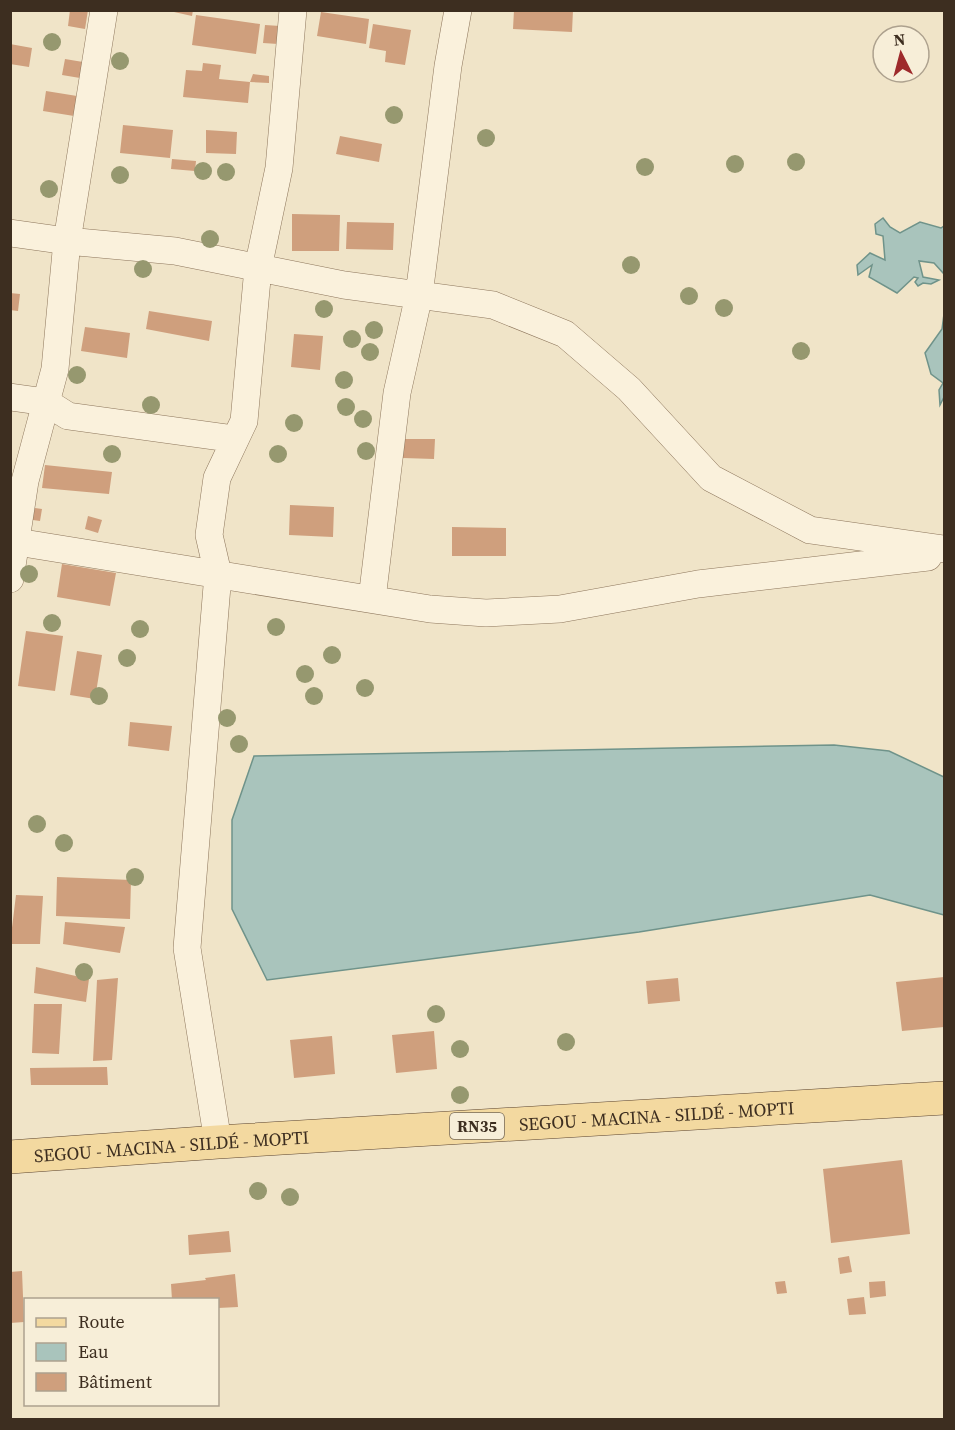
<svg xmlns="http://www.w3.org/2000/svg" width="955" height="1430" font-family="'Source Serif 4',serif">
	<style>
		.water { fill: #a9c4bc; stroke: #6f938a; stroke-width: 1.5 }
		.building { fill: #cf9f7d }
		.lines { fill: none; stroke-linecap: round; stroke-linejoin: round }
		.minor-casing { stroke: #8d765c; stroke-width: 28 }
		.major-casing { stroke: #5b4430; stroke-width: 34 }
		.minor { stroke: #faf1dc; stroke-width: 27 }
		.major { stroke: #f3d9a0; stroke-width: 33 }
		.tree { fill: #96986f }
		.labels { text-anchor: middle; dominant-baseline: central; stroke-width: 6; stroke-linejoin: round; paint-order: stroke }
		.shield { fill: #f7eed8; stroke: #756857; stroke-width: 1.5 }
		.shield-label { font-size: 16px; font-weight: bold; fill: #3d2e20 }
		.street-label { font-size: 18px; fill: #3d2e20; stroke: #f7eed8 }
	</style>
	<rect width="100%" height="100%" fill="#f0e4c8"/>
	<!-- water -->
	<path class="water" d="M883,218L890,227L900,233L920,222L941,228L944,226V274L934,263L919,261L923,277L939,280L931,284L923,283L918,286L915,282L918,278L914,277L897,293L869,277L872,265L858,275L857,265L870,253L885,260L883,236L876,234L875,224Z
		M944,314V397L940,405L939,390L943,383L931,374L925,353L942,329Z
		M834,745L889,751L944,777V915L870,895L639,932L267,980L232,909V820L254,756Z"/>
	<!-- building -->
	<path class="building" d="M70,10H88L85,29L68,26Z
		M165,10H193L192,16Z
		M514,10H573L572,32L513,29Z
		M321,12L369,19L366,44L317,36Z
		M196,15L260,24L256,54L192,45Z
		M373,24L411,30L405,65L385,62L386,51L369,48Z
		M265,25L280,26L278,44L263,43Z
		M10,44L32,48L29,67L10,64Z
		M65,59L83,62L80,78L62,75Z
		M203,63L221,65L219,79L250,82L253,74L269,76V83L250,82L248,103L183,97L186,70L202,71Z
		M46,91L77,96L74,116L43,111Z
		M123,125L173,130L170,158L120,153Z
		M206,130L237,132L236,154L206,153Z
		M340,136L382,144L379,162L336,154Z
		M172,159L196,161L195,171L171,169Z
		M292,214L340,215L339,251H292Z
		M347,222L394,223L393,250L346,249Z
		M10,293L20,294L18,311L10,310Z
		M149,311L212,321L209,341L146,329Z
		M85,327L130,333L127,358L81,351Z
		M294,334L323,336L320,370L291,367Z
		M403,439H435L434,459L403,458Z
		M45,465L112,472L109,494L42,488Z
		M290,505L334,507L333,537L289,535Z
		M28,507L42,509L40,521L26,519Z
		M88,516L102,520L98,533L85,529Z
		M452,527L506,528V556H452Z
		M62,564L116,573L110,606L57,597Z
		M26,631L63,636L55,691L18,686Z
		M77,651L102,655L95,699L70,695Z
		M130,722L172,726L169,751L128,746Z
		M57,877L131,880L130,919L56,916Z
		M16,895L43,896L40,944H10Z
		M65,922L125,927L120,953L63,944Z
		M36,967L89,979L86,1002L34,993Z
		M944,977V1027L902,1031L896,982Z
		M118,978L112,1060L93,1061L97,980Z
		M678,978L680,1001L648,1004L646,981Z
		M34,1004H62L59,1054L32,1053Z
		M434,1031L437,1069L396,1073L392,1035Z
		M332,1036L335,1074L294,1078L290,1040Z
		M107,1067L108,1085H31L30,1068Z
		M902,1160L910,1234L831,1243L823,1169Z
		M229,1231L231,1252L189,1255L188,1235Z
		M849,1256L852,1272L840,1274L838,1258Z
		M22,1271L24,1322L10,1323V1272Z
		M235,1274L238,1307L218,1308V1300H172L171,1284L206,1280L205,1278Z
		M785,1281L787,1293L777,1294L775,1282Z
		M885,1281L886,1296L870,1298L869,1282Z
		M864,1297L866,1314L849,1315L847,1299Z"/>
	<g class="lines">
		<!-- minor casing -->
		<g class="minor-casing">
			<path id="minor" d="M10,233L67,241L175,251L344,285L493,305L565,334L629,389L711,478L810,530L944,549
				M10,397L46,402L68,416L235,439
				M10,539L17,542L430,609L486,613L560,609L698,584L928,557
				M10,579L25,481L55,369L67,241L104,10
				M372,599L397,393L419,295L448,66L458,10
				M218,1142L187,948L218,574L209,535L217,478L244,421L258,268L279,168L293,10"/>
		</g>
		<!-- major casing -->
		<g class="major-casing">
			<g id="major">
				<path id="s1" d="M10,1157L218,1142L944,1098"/>
			</g>
		</g>
		<!-- minor -->
		<use href="#minor" class="minor"/>
		<!-- major -->
		<use href="#major" class="major"/>
	</g>
	<!-- trees -->
	<g class="tree">
		<circle cx="52" cy="42" r="9"/>
		<circle cx="120" cy="61" r="9"/>
		<circle cx="394" cy="115" r="9"/>
		<circle cx="486" cy="138" r="9"/>
		<circle cx="796" cy="162" r="9"/>
		<circle cx="735" cy="164" r="9"/>
		<circle cx="645" cy="167" r="9"/>
		<circle cx="203" cy="171" r="9"/>
		<circle cx="226" cy="172" r="9"/>
		<circle cx="120" cy="175" r="9"/>
		<circle cx="49" cy="189" r="9"/>
		<circle cx="210" cy="239" r="9"/>
		<circle cx="631" cy="265" r="9"/>
		<circle cx="143" cy="269" r="9"/>
		<circle cx="689" cy="296" r="9"/>
		<circle cx="724" cy="308" r="9"/>
		<circle cx="324" cy="309" r="9"/>
		<circle cx="374" cy="330" r="9"/>
		<circle cx="352" cy="339" r="9"/>
		<circle cx="801" cy="351" r="9"/>
		<circle cx="370" cy="352" r="9"/>
		<circle cx="77" cy="375" r="9"/>
		<circle cx="344" cy="380" r="9"/>
		<circle cx="151" cy="405" r="9"/>
		<circle cx="346" cy="407" r="9"/>
		<circle cx="363" cy="419" r="9"/>
		<circle cx="294" cy="423" r="9"/>
		<circle cx="366" cy="451" r="9"/>
		<circle cx="112" cy="454" r="9"/>
		<circle cx="278" cy="454" r="9"/>
		<circle cx="29" cy="574" r="9"/>
		<circle cx="52" cy="623" r="9"/>
		<circle cx="276" cy="627" r="9"/>
		<circle cx="140" cy="629" r="9"/>
		<circle cx="332" cy="655" r="9"/>
		<circle cx="127" cy="658" r="9"/>
		<circle cx="305" cy="674" r="9"/>
		<circle cx="365" cy="688" r="9"/>
		<circle cx="99" cy="696" r="9"/>
		<circle cx="314" cy="696" r="9"/>
		<circle cx="227" cy="718" r="9"/>
		<circle cx="239" cy="744" r="9"/>
		<circle cx="37" cy="824" r="9"/>
		<circle cx="64" cy="843" r="9"/>
		<circle cx="135" cy="877" r="9"/>
		<circle cx="84" cy="972" r="9"/>
		<circle cx="436" cy="1014" r="9"/>
		<circle cx="566" cy="1042" r="9"/>
		<circle cx="460" cy="1049" r="9"/>
		<circle cx="460" cy="1095" r="9"/>
		<circle cx="258" cy="1191" r="9"/>
		<circle cx="290" cy="1197" r="9"/>
	</g>
	<g class="labels">
		<!-- shield labels -->
		<rect class="shield" x="450" y="1113" width="54" height="26" rx="4.5"/>
		<g class="shield-label">
			<text x="477" y="1126">RN35</text>
		</g>
		<!-- street labels -->
		<g class="street-label">
			<text stroke="none"><textPath href="#s1" startOffset="648">SEGOU - MACINA - SILDÉ - MOPTI</textPath></text>
			<text stroke="none"><textPath href="#s1" startOffset="162">SEGOU - MACINA - SILDÉ - MOPTI</textPath></text>
		</g>
	</g>
	<!-- border -->
	<rect width="955" height="1430" fill="none" stroke="#3d2e20" stroke-width="24"/>
	<!-- legend -->
	<rect x="24" y="1298" width="195" height="108" fill="#f7eed8" stroke="#ada18e" stroke-width="1.5"/>
	<rect x="36" y="1318" width="30" height="9" fill="#f3d9a0" stroke="#ada18e" stroke-width="1.5"/>
	<text x="78" y="1328" font-size="18" fill="#3d2e20">Route</text>
	<rect x="36" y="1343" width="30" height="18" fill="#a9c4bc" stroke="#ada18e" stroke-width="1.5"/>
	<text x="78" y="1358" font-size="18" fill="#3d2e20">Eau</text>
	<rect x="36" y="1373" width="30" height="18" fill="#cf9f7d" stroke="#ada18e" stroke-width="1.5"/>
	<text x="78" y="1388" font-size="18" fill="#3d2e20">Bâtiment</text>
	<!-- north arrow -->
	<g transform="translate(901 54) rotate(354)"><circle r="28" fill="#f7eed8" stroke="#ada18e" stroke-width="1.5"/>
	<path d="M0-4.5L10 22L0 15L-10 22Z" fill="#9e2a2b"/>
	<text y="-9" font-size="16" font-weight="bold" text-anchor="middle" fill="#3d2e20">N</text>
	</g>
</svg>
